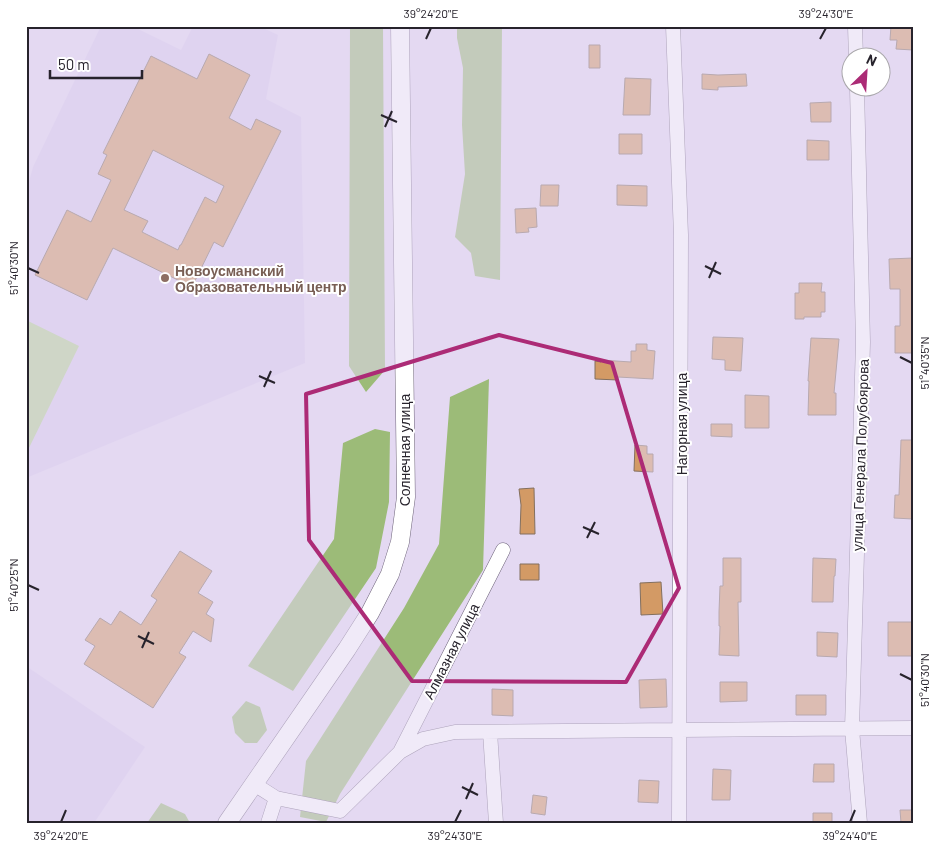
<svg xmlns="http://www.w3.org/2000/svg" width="939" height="849" font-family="Barlow,sans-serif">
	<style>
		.built { fill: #dacded }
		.green { fill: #b5d393 }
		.forest { fill: #9cbb78 }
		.building { fill: #d39a65; stroke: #836f5e; fill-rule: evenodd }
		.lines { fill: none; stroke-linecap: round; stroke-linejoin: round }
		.minor-casing { stroke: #6d6379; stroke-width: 15 }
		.tertiary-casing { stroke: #6d6379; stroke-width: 19 }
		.minor { stroke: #fff; stroke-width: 14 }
		.tertiary { stroke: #fff; stroke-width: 18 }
		.marked { fill: none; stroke: #ac2b76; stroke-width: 4; stroke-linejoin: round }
		.ticks { fill: none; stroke: #27232c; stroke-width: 2 }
		.education-dot { fill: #8d6e63; stroke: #fff; stroke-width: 2 }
		.labels { text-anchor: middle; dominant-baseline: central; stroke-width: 4; stroke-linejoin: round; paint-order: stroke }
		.education-label { font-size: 14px; font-weight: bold; fill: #785e54; stroke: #fff; text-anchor: start }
		.street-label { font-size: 14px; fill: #27232c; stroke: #fff }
		.neatline { fill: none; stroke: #27232c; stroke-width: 2 }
		.ticks-label { font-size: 12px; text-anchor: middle; fill: #27232c }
	</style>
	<rect width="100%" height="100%" fill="#e4d9f2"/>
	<!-- built -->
	<path class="built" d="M101,26H132L181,50L193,26H259L278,35L266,99L301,117L305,363L26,478V193L33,167Z
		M26,666L145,747L94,823H26Z"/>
	<!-- green -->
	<path class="green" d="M26,320L79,346L26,454Z"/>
	<!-- forest -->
	<path class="forest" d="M350,26H383L385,370L366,392L349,366Z
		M457,26H502L500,280L475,276L471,253L455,237L465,174L462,125L463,68L457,38Z
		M489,379L483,570L340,794L326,822L300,817L306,761L404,608L439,544L450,397Z
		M375,429L390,432L389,502L376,568L293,691L248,666L334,539L343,443Z
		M246,701L260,707L267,730L257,743H245L235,733L232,717Z
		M161,803L185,814L190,823H147Z"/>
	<!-- building -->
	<path class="building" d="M891,26H913V50L896,49L897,40H890Z
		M589,45H600V68H589Z
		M209,54L250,75L229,118L251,130L256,119L281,131L223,247L214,242L192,287L113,248L87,300L35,275L67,210L91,222L111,180L98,174L107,155L103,153L151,56L197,79ZM153,150L224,186L216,203L205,197L181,245H180L178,250L142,232L148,221L124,210Z
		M702,74L718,75L746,74L747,86L718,87V90L702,89Z
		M625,78L651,79L650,115H623Z
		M831,102V122H811L810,103Z
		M619,134H642V154H619Z
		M807,140L829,141V160H807Z
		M541,185H559L558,206H540Z
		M617,185L647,186V206L617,205Z
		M536,208L537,227L528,228L529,232L516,233L515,209Z
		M913,258V353H895V326H900V289H890L889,259Z
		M799,283H822L821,292H825V312H821V317H804V319H795V293H799Z
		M713,337L743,338L741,371L725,370V360L712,359Z
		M811,338L839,339L834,393H836V415H808L809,381H808Z
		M636,344H647V350L655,351L653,379L618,377V380L595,379V361L601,362V360L631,362V351H636Z
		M745,395L769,396V428H745Z
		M711,424H732V437L711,436Z
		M901,440H913V519L894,518L895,495H899Z
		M635,445L647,446V454H653V472L634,471Z
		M534,488L535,534H520L521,505L519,489Z
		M180,551L212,571L198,593L213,602L206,614L214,619L211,642L193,631L179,653L186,657L153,708L84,664L95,646L85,640L100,618L111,625L120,611L141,625L157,600L151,596Z
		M723,558H741V602H738L739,656L719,655L720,626H719V612L720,586H723Z
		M813,558L836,559L835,576H834L833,602H812Z
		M520,564H539V580H520Z
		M661,582L663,614L641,615L640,583Z
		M888,622H912V656H888Z
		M817,632L838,633L837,657L817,656Z
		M666,679L667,707L640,708L639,680Z
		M720,682H747V701L720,702Z
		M492,689L513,690V716L492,715Z
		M796,695H826V715H796Z
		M814,764H834V782H813Z
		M713,769L731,770L730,800H712Z
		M639,780L659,781L658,803L638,802Z
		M533,795L547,797L545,815L531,813Z
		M900,810H913V823H901Z
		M813,813H832V823H813Z"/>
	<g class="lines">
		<!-- minor casing -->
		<g class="minor-casing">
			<path id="minor" d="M673,26L681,235L679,823
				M855,26L856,58
				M857,88L863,342L852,729L860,823
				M490,732L496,823
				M400,752L503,550
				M254,784L276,798L268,823
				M276,798L340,811L400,752L423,739L455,732L913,728"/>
		</g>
		<!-- tertiary casing -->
		<g class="tertiary-casing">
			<path id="tertiary" d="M227,823L347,649L370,613L390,574L400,542L406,497L400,26"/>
		</g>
		<!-- minor -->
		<use href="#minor" class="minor"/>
		<!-- tertiary -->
		<use href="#tertiary" class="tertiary"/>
	</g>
	<!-- marked area -->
	<path d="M0 0H939V849H0ZM499,335L612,363L679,588L626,682L412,681L309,540L306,394Z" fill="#e4d9f2" fill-opacity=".55" fill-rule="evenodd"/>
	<path class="marked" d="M499,335L612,363L679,588L626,682L412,681L309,540L306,394Z"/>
	<!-- ticks -->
	<path class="ticks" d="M426,39L431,28M820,39L826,28M381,115L397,122M385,127L392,111M705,266L721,274M28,268L39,273M709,278L716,262M900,357L912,363M259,376L275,383M264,387L271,371M583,527L599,534M587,538L595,522M28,585L39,590M138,636L154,644M142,648L149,632M900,674L912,680M462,787L478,795M466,799L473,783M61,822L66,810M455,822L461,810M850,822L855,810"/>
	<!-- markers -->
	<circle class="education-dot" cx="165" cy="278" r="5"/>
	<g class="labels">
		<!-- education labels -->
		<g class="education-label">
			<text x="175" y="270">Новоусманский<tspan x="175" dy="16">Образовательный центр</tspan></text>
		</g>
		<!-- street labels -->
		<g class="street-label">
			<text transform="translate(681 424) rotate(-90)">Нагорная улица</text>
			<text transform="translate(404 450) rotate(-90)">Солнечная улица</text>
			<text transform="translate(860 455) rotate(-88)">улица Генерала Полубоярова</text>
			<text transform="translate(451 651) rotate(-63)">Алмазная улица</text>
		</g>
	</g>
	<!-- border -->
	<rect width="939" height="849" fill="none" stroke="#ffffff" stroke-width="55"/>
	<!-- north arrow -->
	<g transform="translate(866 72) rotate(25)"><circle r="24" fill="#ffffff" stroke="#a9a7ab"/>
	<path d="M0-4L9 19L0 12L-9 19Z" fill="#ac2b76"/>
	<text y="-8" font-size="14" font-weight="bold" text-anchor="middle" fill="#27232c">N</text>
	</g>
	<!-- scale -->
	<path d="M50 70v8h92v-8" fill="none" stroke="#27232c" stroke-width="2.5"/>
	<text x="58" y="70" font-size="15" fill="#27232c" stroke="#ffffff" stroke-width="4" paint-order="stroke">50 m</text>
	<rect x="28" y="28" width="884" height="794" class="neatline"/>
	<g class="ticks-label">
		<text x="431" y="18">39°24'20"E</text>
		<text x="826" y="18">39°24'30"E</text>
		<text transform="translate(14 268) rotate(-90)" y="4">51°40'30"N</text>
		<text transform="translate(925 363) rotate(-90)" y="4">51°40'35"N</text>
		<text transform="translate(14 585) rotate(-90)" y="4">51°40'25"N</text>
		<text transform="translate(925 680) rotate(-90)" y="4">51°40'30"N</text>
		<text x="61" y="840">39°24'20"E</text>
		<text x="455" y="840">39°24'30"E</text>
		<text x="850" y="840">39°24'40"E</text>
	</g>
</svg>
